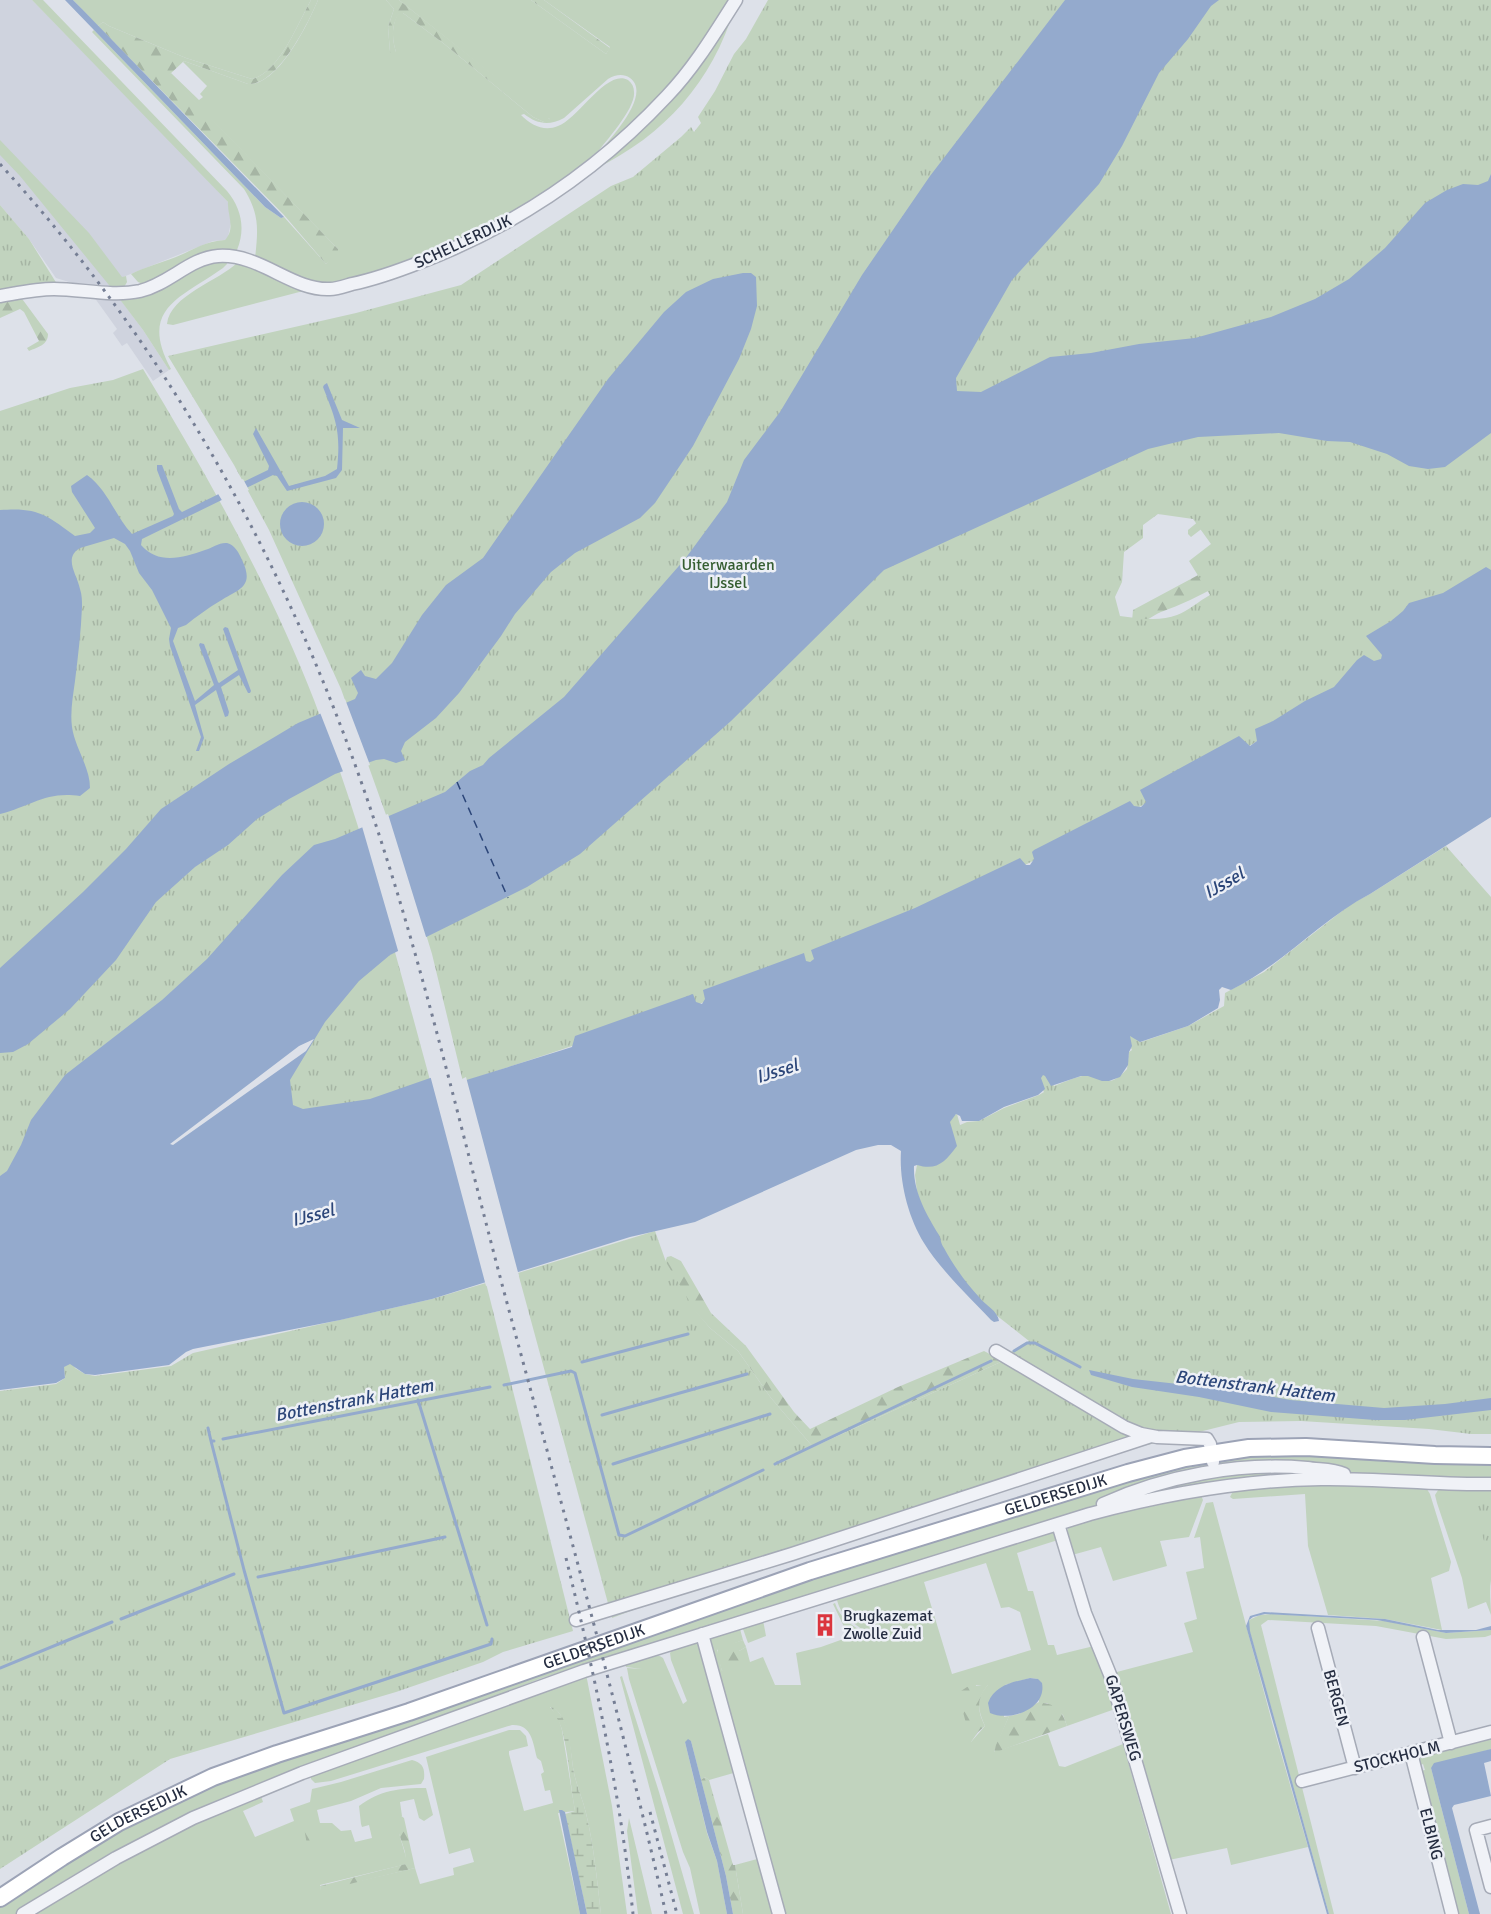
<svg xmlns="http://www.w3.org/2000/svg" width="1491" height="1914" font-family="Signika,sans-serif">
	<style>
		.built { fill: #cfd3de }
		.grass { fill: #c1d3be; fill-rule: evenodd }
		.forest { fill: url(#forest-firs) }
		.wetland { fill: url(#wetland-marsh) }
		.park { fill: url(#park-tufts); fill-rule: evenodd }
		.water { fill: #94aacd }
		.pier { fill: #dde1e9 }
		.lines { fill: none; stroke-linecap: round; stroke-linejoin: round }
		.stream { stroke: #94aacd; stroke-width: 3 }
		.ferry { stroke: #2c4679; stroke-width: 1.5; stroke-dasharray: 8 6; stroke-linecap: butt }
		.minor-casing { stroke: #a6abb7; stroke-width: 15 }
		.major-casing { stroke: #9ca3b6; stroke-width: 20 }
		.minor { stroke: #f0f2f7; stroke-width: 12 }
		.major { stroke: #fff; stroke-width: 16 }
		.rail { stroke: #757e94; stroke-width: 3; stroke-dasharray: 3 6; stroke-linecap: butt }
		.labels { text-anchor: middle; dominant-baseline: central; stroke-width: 5; stroke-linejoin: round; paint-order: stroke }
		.street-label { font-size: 16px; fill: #252d41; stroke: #edf0f6 }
		.park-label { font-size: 16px; fill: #355e31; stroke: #edf0f6 }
		.poi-label { font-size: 16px; fill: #252d41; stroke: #edf0f6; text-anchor: start }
		.water-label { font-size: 18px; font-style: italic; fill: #2c4679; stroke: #edf0f6 }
	</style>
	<defs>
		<pattern id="forest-firs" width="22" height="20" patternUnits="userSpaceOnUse" patternTransform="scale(1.5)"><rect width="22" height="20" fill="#c1d3be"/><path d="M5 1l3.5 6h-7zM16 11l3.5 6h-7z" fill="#a6b5a4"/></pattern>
		<pattern id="wetland-marsh" width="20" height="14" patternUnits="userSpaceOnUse" patternTransform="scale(1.5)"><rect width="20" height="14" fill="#c1d3be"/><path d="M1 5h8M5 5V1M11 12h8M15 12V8" fill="none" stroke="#a6b5a4"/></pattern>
		<pattern id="park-tufts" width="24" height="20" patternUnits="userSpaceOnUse" patternTransform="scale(1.5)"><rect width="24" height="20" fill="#c1d3be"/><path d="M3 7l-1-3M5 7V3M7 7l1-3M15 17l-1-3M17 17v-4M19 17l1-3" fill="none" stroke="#a6b5a4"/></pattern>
	</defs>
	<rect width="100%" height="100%" fill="#dde1e9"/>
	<!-- built -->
	<path class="built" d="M0,0H32L176,147L228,202L231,222L228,237L225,240L213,241L123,277L111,287H85L56,278L29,239L0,205Z
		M89,290H113L143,330L169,370L153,381L127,343L122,346L113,333L117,329Z"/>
	<!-- grass -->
	<path class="grass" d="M32,0H43L227,191C241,208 246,228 237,250L143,284L138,282L131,274C145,267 160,263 176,257C193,250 205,241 225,240C236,228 227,215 228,202Z
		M73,0H311C298,23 279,73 252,79L186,58L109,26L103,22L98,26Z
		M318,0H386L394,9L388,27L390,52H396C392,40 391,24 399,13H403L443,43L533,117L544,122L550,119L546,118L399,0H531L606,54L610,47L544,0H732L674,84L597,155C608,141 653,95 630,78C623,73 615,75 608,79L564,118C549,126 537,124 524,114L521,115C531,125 544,132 558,126C578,119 607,68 628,80C632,83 634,87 634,92C636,108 606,141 596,154H594L570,179L534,207L420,259L346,283L316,285L255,259C258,230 260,215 244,189L92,32L94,30L265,207L281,218L284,217L326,264L338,249L168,75L171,73L199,100L203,97L200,94L207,86L183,62L184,61L248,84C278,86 308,24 318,0Z
		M735,7C712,82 665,135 595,169L619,147Z
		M0,140L89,233L122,277L126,276L127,282L123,289L113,290L20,176L0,155Z
		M226,261L227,264L223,268C181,298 138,308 171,369L169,370L143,330L118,297L198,264Z
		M238,262L311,289L173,325L167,324C170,295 219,281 238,262Z
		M1268,1453L1491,1461V1481L1365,1475L1332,1469L1223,1466L1217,1461Z
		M1207,1460V1464L1200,1471L1112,1498L1091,1508L542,1678L213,1803L114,1851L67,1879L16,1914H0V1906L128,1825L241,1773L774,1590L1073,1497Z
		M1270,1472L1305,1475L1104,1507L1141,1493L1206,1475Z
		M1290,1484L1425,1486L1430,1494L1451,1562L1449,1571L1431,1578L1442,1630L1385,1619L1328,1615L1308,1546L1305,1494L1233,1499L1230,1497L1234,1489Z
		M1440,1487L1491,1489V1580C1489,1592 1491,1603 1491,1615L1486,1602L1468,1609L1462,1578L1437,1503L1435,1495Z
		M1200,1493L1203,1500L1189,1537L1160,1541L1167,1566L1113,1581L1101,1547L1072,1555L1066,1535L1069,1525Z
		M1213,1502L1272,1722L1308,1847L1231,1865L1227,1848L1169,1860L1113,1673L1193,1652L1184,1623L1197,1619L1186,1572L1204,1568L1200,1537L1194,1538L1206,1503Z
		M1050,1531L1055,1533L1061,1539L1017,1553L1028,1591H1033L1048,1645H1054L1057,1655L1094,1646L1115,1709L1067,1726L1063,1715L1047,1703H1037L1039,1702L1038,1679L1030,1678L1005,1685L1004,1717L1009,1716L994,1752L1048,1734L1059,1766L1065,1767L1123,1744L1171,1914H781L708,1639L710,1637L737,1627L740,1629L743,1640L717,1650L722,1671L739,1651L746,1647L750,1662L763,1657L775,1685H801L796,1653L821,1647L849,1637L833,1604L835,1603C840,1618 849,1623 861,1631L863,1630C850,1620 841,1616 837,1600ZM986,1563L1001,1608L1009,1607L1020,1612L1031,1650L952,1674L924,1582ZM976,1685H988C975,1698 978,1711 985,1726L971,1742Z
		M1272,1614L1385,1621L1446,1633L1491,1630V1635L1485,1637L1446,1639L1376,1626L1268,1620L1261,1625L1334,1914H1329L1248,1625L1249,1620L1260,1615Z
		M763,1620L766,1636L748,1643L743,1629L744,1625Z
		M694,1641L699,1642L737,1772L709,1780L705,1777L701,1780L691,1741L685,1742L707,1833L717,1861L727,1914H700L690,1868L683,1852L629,1679L627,1668L642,1669L626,1667L624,1662C637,1658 651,1649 663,1658L683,1704L687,1701L671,1660L670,1653L674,1647Z
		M586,1674L612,1806L627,1914H601C597,1880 594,1846 586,1813C583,1800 577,1787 574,1773C571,1757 569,1710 550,1707L558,1717L562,1730L575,1811L558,1813L580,1914H34L151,1844L260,1793L263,1802L243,1811L255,1837L294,1821L290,1809L310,1802L312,1789L341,1782L412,1760C423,1763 425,1768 424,1779L421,1784L381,1788L351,1801L317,1810L320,1823H332L341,1831L351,1830L355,1842L372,1838L369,1825L362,1827L361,1824L359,1806C380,1790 400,1788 426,1788L433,1815L424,1821L419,1818L414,1799L400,1802L402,1816H400C395,1834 405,1845 407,1864L320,1885L321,1890L415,1868L420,1884L454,1875L453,1868L474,1862L470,1848L449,1854L426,1757L509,1730H520L526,1736L528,1746L509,1751V1754L524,1811L553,1803L550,1790L545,1791L541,1774L544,1772L541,1761L537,1758C533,1743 532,1724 512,1725L331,1781L315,1783L311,1779V1775Z
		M622,1676L659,1792L694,1914H683L620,1677Z
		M1491,1736V1749L1431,1768L1469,1914H1456L1419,1771L1425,1770L1423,1764L1418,1766V1757L1421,1754Z
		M629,1818L652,1914H638L627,1831Z
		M761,1858L776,1914H743L735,1865Z"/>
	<!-- forest -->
	<path class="forest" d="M311,0H318C308,24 277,86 248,84L184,61L169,75L338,249V252L326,264L284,215L98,26L103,22L109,26L186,58L252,79C279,73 298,23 311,0Z
		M386,0H399L553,122H544L533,117L443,43L403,13L399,14C391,25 392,39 396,52L392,53L390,52L388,27L394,9Z
		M531,0H544L610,48L606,54Z
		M20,296L48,334C48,345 38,347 29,351L27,348L39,341L24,312L20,309L0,318V298Z
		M1270,442L1273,443L1288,465L1319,524C1268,555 1217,592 1161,612C1152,616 1146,622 1136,624L1132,621L1133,610L1215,566L1242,542L1243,532L1225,514H1221L1191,537L1188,534V530L1217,506L1223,491L1226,487L1276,456L1269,445Z
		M671,1256L681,1261L711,1313L746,1346L794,1412L810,1429L898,1387L984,1351L1003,1361L813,1447L771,1398L738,1351L710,1328L693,1309L665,1262L667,1257Z
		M743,1640L746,1647L739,1651L743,1665L722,1671L717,1654L718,1648Z
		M989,1684C976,1698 977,1711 985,1726L978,1732L971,1742L958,1693L967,1687Z
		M1037,1703C1055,1702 1062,1710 1067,1726L994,1753L996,1745L1009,1716L1019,1714Z
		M705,1777L709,1780L733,1865H735L743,1914H733L726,1876L701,1780Z
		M400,1815L404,1818L415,1868L321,1891L320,1886L406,1864L405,1852L395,1821Z
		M308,1824L317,1871L311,1869L304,1827Z"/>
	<!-- wetland -->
	<path class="wetland" d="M550,1705C572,1717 570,1752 574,1773C577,1787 583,1800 586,1813C594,1846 597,1880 601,1914H587L565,1814L575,1811C570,1784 569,1757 562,1730C560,1721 553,1713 550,1705Z"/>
	<!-- park -->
	<path class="park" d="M768,0H1491V580L1380,667L1251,745L1143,805L1027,864L810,962L699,1004L463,1082L432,954L410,882L341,689L269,530L234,465L168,356L356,313L461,285L611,186L633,177L681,137L691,127L694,132L701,123L698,117L715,91L734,54L746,39ZM1158,514L1193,519L1211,544L1189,561L1210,595C1199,601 1188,611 1177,615C1160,622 1137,618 1120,616L1115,597L1122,582L1124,552L1143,538V525Z
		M0,205L29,239L57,284L0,299Z
		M143,369C207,475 269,584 314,700C363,827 397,959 433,1091L0,1185V411L70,388L113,380Z
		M1446,846L1491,897V1434H1471L1429,1429L1301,1421L1239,1422L1119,1452L1043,1478L670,1596L612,1618L518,1273L655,1231L666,1262L694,1309L710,1328L738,1351L771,1398L813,1447L1003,1361L1008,1354L1029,1341L973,1297L934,1240L917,1192L915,1175L917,1165L944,1151L948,1118L957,1114L960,1125L967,1122L979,1121L1004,1108L1039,1095L1044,1092L1036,1077L1046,1072L1054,1086C1062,1083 1073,1078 1082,1076C1103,1073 1105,1093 1127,1069L1129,1052L1132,1050L1122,1031L1130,1026L1141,1042L1188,1026L1224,1006L1225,993L1264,972L1351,904L1370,894Z
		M486,1283L573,1631L503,1652L483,1662L396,1692L170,1759L0,1869V1391L56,1384L65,1378L63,1362L73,1363L75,1368L85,1374L95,1376L171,1366L193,1353L432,1299Z
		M1491,1501V1566L1473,1502Z"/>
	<!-- water -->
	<path class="water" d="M65,0H73L82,9L284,217L281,218L265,207Z
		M1065,0H1219L1211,6L1188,39L1159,73L1122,146L1099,184L1012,280L956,378L957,391L981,392L1050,357L1091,353L1139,344L1195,338L1271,317L1315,299L1349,279L1385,248L1425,203L1447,190L1463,184L1478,185L1488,181L1491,174V433L1445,467L1428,469L1409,466L1387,454L1350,442L1327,441L1279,433L1198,437L1148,449L884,570L731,721L580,854L527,887L390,955L359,981L325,1022L290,1080L293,1105L303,1109L370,1099L456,1069L460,1082L572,1047L575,1036L693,994L696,1002L702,1004L705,999L703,990L804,953L806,961L810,962L814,959L811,950L915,908L1020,858L1026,865H1030L1034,859L1032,852L1034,850L1130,801L1134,806L1141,807L1146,802L1140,790L1239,736L1250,746L1257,741L1255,729L1273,721L1305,701L1334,687L1357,660L1364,655L1374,661L1381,659L1382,655L1366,636L1391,621L1403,611L1409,603L1443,593L1486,567L1491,570V817L1370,894C1320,920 1284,964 1231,990L1222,987L1219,990L1220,1000L1218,1008L1188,1026L1140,1042L1130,1036L1132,1046L1129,1052L1128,1065L1120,1077L1109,1081H1102L1088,1076H1081L1051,1086L1045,1076L1043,1075L1041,1078L1045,1089L1038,1095L1004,1107L979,1121H962L960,1116L956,1114L950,1122L957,1146C945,1162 937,1171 917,1165L914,1166C913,1192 927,1215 939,1235C941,1240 941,1244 944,1248C953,1265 966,1283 979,1297C985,1305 998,1311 999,1321L994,1322L991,1320C971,1299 939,1268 924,1243C908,1217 899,1181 901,1151L891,1145H878L856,1150L695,1222L630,1237L432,1299L340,1320L193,1349L186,1352L169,1365L95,1375L85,1374L70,1364L64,1367L65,1378L56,1383L0,1390V1176L7,1171L21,1145L31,1120L65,1075L162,1000L207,959L282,875L314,845L335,839L445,792L470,771L483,765L489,758L564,697L685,559L727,502L744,460L780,412L862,275L930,176Z
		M743,273H751L756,277L757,306L751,329L739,359L693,446L655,503L640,518L575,553L551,572L515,614L501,636L459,693L436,718L405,742L401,751L405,760L396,763L384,759L376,760L335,774L289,799L257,819L228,845L195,867L156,902L116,960L70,1009L28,1044L13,1052L0,1053V968L83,892L126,849L161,809L229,764L298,723L355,699L358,693L351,678L361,670L365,676L376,679L392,663L422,615L446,585L483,558L608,379L664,312L686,292L713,279Z
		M327,383L342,420L360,428H343L342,470L336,478L287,491L277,476L273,475L142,539L141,545C158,565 183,558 205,550C212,548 220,542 227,543C235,545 239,553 242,560C255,587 239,589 220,601C208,608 196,617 186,625L178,628L173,641L195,701L214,685L199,645L200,643L204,644L218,682L219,683L238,670L223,629L225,627L228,628L251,691L250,693H248L239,675L221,687L229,712L228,716L225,717L216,690L195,705L204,738L199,751H196L201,737L170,646L169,639L171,628L152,590L139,573L130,551L125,544L114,538L80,548C63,558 77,574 80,589C82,595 82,601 82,607C81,632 78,656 75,681C73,696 70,712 72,727C75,748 90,767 90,788L80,796C45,791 32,806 0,814V510C38,507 47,515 75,536L90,533L95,528L72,492L71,486L87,475C108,490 115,516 132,534L173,516L174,514L157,470V465H162L179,509L182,512L268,470L269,466L253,434L256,428L289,486L325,476L337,469C341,432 336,420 323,387L324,385Z
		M280 524a22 22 0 1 1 44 0a22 22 0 1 1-44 0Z
		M1089,1370L1133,1379L1241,1391L1290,1400L1384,1408L1445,1404L1491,1398V1410L1405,1420H1375L1271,1412L1199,1397L1132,1387L1091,1375Z
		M1264,1612L1385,1619L1438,1630H1476L1491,1626V1630L1446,1633L1377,1620L1265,1614L1253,1617L1249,1620L1250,1631L1329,1914H1327L1246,1626L1250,1616Z
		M1030,1678L1038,1679L1042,1683C1047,1709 1010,1722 990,1713L988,1703C995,1685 1013,1682 1030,1678Z
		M688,1739L691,1741L726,1876L733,1914H727L717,1861L707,1832L685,1742Z
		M1491,1749V1761L1484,1763L1491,1796L1454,1805L1452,1808L1480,1914H1469L1431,1768L1434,1763Z
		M559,1810H562L565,1812L587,1914H580Z"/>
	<!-- pier -->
	<path class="pier" d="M243,479L249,490L223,502L217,492Z
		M345,699L370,765L344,774L319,710Z
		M388,814L427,940L399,954L361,823Z
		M314,1039L306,1051L173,1145L170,1144L299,1046Z
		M456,1066L462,1079L466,1077L519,1276L486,1286L430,1075Z"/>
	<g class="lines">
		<!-- stream -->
		<path class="stream" d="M1014,1351L1027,1343H1035L1080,1367
			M582,1362L688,1334
			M504,1385L571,1371L575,1373L619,1535L625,1536L763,1470
			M418,1400L487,1625
			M602,1415L747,1374
			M208,1428L211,1441
			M223,1439L490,1387
			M214,1441H211L244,1570
			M613,1464L770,1414
			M775,1464L991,1361
			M244,1570L284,1713L491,1644L492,1639
			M258,1577L445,1537
			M121,1619L234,1574
			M0,1668L112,1622"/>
		<!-- ferry -->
		<path class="ferry" d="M457,782L508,898"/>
		<!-- minor casing -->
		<g class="minor-casing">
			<path id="minor" d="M0,296C18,293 36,289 54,289C82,289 112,297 140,291C169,284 190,258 218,256C260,253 292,291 330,289C337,289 345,286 352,284C376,279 398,271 421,262C515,226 598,170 667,96C694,68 715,33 736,0
				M996,1351L1124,1427L1141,1434L1157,1437L1207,1439L1210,1444L1213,1462
				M1103,1504C1165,1476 1239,1462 1307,1468C1319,1470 1332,1469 1344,1474
				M1058,1524L1085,1613L1111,1677L1180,1914
				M576,1620L792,1554L1151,1436
				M1318,1628L1355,1768
				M702,1634L779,1914
				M1423,1637L1451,1743
				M1411,1753L1452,1914
				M1302,1781L1491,1732
				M1491,1826L1476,1830L1491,1887
				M23,1914L116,1858L193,1818L302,1773L584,1671L1090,1514C1165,1494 1243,1480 1321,1479C1378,1478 1434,1485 1491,1484"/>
		</g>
		<!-- major casing -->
		<g class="major-casing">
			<g id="major">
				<path id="s1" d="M0,1898L62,1857L119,1822L213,1777L277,1754L409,1712L810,1571L1128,1473L1185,1458L1249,1448L1306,1447L1435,1455L1491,1456"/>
			</g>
		</g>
		<!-- minor -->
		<use href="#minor" class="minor"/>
		<!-- major -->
		<use href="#major" class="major"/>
		<!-- rail -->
		<path class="rail" d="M0,164C156,335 269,532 349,748C414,924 455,1107 503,1288C559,1496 618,1704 666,1914
			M566,1558C595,1676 620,1793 633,1914
			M650,1812L677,1914"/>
	</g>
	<!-- icons -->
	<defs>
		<g id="building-bare" transform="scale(1.8)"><path d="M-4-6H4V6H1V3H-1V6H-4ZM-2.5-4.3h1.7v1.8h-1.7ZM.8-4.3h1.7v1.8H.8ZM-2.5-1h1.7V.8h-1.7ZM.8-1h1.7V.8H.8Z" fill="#db353e" stroke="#edf0f6" stroke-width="2.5" paint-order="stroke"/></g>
	</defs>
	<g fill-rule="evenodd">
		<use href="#building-bare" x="825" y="1625"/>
	</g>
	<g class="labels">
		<!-- street labels -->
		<g class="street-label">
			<text transform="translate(463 242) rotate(-25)">SCHELLERDIJK</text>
			<text stroke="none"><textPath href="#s1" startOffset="1134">GELDERSEDIJK</textPath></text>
			<text stroke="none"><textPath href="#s1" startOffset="648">GELDERSEDIJK</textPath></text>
			<text transform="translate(1336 1698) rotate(75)">BERGEN</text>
			<text transform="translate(1123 1718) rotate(73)">GAPERSWEG</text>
			<text transform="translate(1397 1757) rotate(-14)">STOCKHOLM</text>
			<text stroke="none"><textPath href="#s1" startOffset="162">GELDERSEDIJK</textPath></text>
			<text transform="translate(1431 1834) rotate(76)">ELBING</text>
		</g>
		<!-- park labels -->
		<g class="park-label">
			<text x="728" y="565">Uiterwaarden<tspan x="728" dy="18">IJssel</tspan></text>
		</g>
		<!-- poi labels -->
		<g class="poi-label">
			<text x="843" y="1616">Brugkazemat<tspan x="843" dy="18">Zwolle Zuid</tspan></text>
		</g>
		<!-- water labels -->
		<g class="water-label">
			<text transform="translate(1224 883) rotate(-30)">IJssel</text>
			<text transform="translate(777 1071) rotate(-18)">IJssel</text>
			<text transform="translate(313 1215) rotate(-15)">IJssel</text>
			<text transform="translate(1255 1386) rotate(7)">Bottenstrank Hattem</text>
			<text transform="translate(354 1400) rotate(-11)">Bottenstrank Hattem</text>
		</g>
	</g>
</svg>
